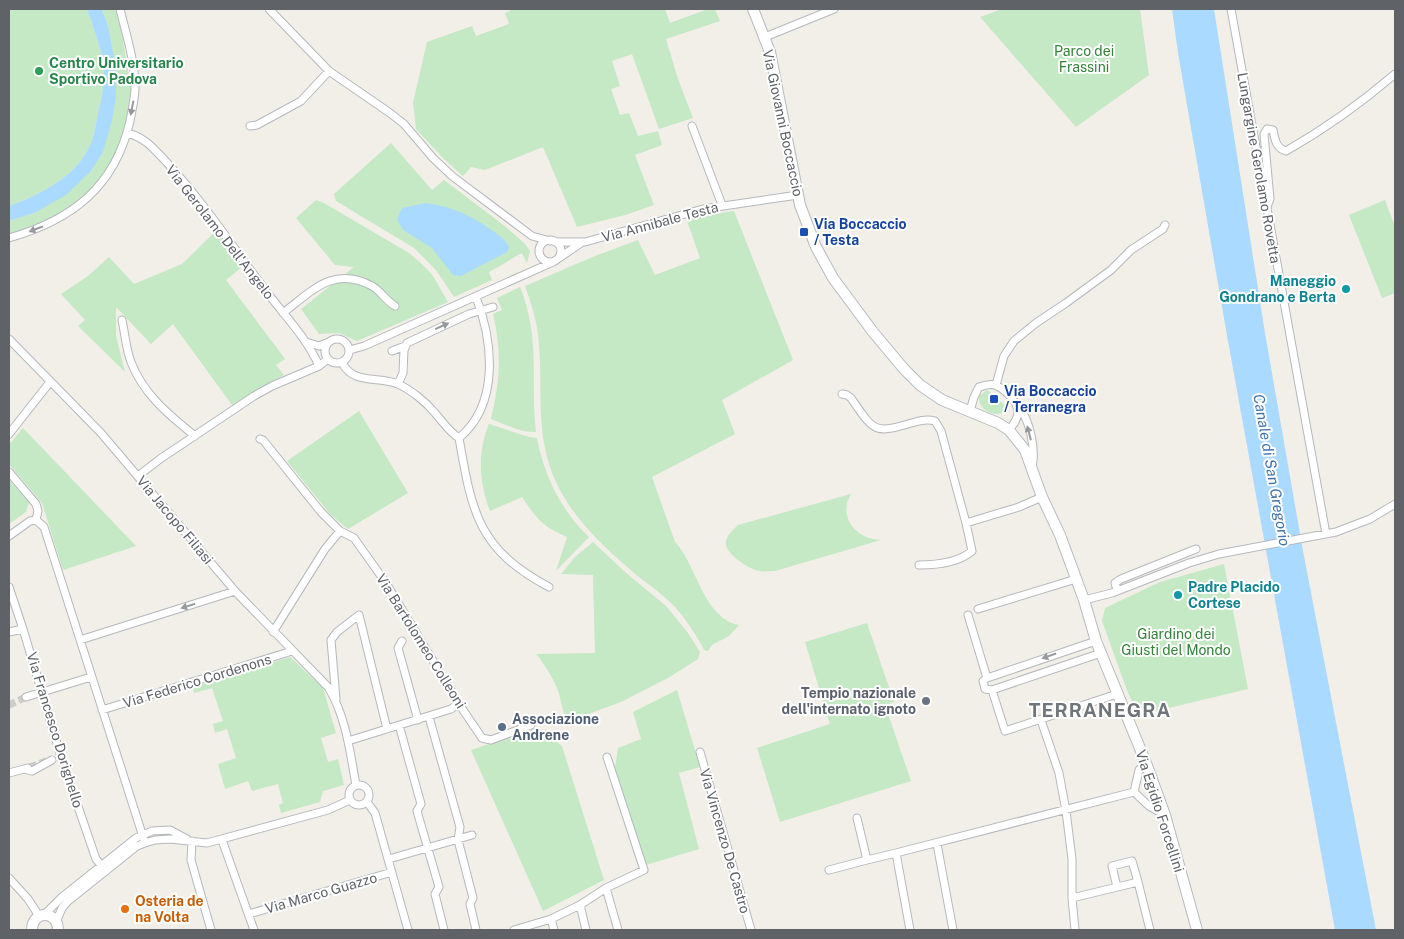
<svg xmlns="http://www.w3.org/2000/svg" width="1404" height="939" font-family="'Public Sans',sans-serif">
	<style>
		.green { fill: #c5e8c5 }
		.water { fill: #aadaff }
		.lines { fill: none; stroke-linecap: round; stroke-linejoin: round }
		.street-tunnel { stroke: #ccccc8; stroke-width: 7; stroke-dasharray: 7 3.5; stroke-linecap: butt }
		.street-casing { stroke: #b5b8bc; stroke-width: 9 }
		.secondary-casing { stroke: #b6babf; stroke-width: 12 }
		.street { stroke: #fff; stroke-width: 7 }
		.secondary { stroke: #fff; stroke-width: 10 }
		.oneway { fill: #979a9d }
		.leisure-dot { fill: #2e9e5b; stroke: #fff; stroke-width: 2 }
		.transit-dot { fill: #1a4fb4; stroke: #fff; stroke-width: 2 }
		.culture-dot { fill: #0f9aa8; stroke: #fff; stroke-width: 2 }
		.worship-dot { fill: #6b7280; stroke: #fff; stroke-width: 2 }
		.service-dot { fill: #5c6f8a; stroke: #fff; stroke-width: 2 }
		.food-dot { fill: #e8710a; stroke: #fff; stroke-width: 2 }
		.labels { text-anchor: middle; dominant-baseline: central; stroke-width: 4; stroke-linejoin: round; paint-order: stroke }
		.park-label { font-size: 14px; fill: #348238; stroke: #fff }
		.leisure-label { font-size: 14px; font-weight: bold; fill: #27864d; stroke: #fff; text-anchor: start }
		.street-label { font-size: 14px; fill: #5f6368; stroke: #fff }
		.transit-label { font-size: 14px; font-weight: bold; fill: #164399; stroke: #fff; text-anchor: start }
		.culture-label { font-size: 14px; font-weight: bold; fill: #0d838f; stroke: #fff; text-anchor: end }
		.worship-label { font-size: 14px; font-weight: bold; fill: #5b616d; stroke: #fff; text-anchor: end }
		.service-label { font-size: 14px; font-weight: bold; fill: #4e5e75; stroke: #fff; text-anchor: start }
		.food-label { font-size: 14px; font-weight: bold; fill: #c56008; stroke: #fff; text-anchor: start }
		.water-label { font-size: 15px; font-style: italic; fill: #4174aa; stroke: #fff }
		.district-label { font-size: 19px; font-weight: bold; letter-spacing: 1px; fill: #70757a; stroke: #fff }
	</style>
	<rect width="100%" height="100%" fill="#f1efe8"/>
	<!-- green -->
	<path class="green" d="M9,9H87C92,24 98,40 102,56C106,75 103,94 98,113C96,122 95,133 91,143C77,177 41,194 9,206Z
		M102,9H115L121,29L131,88L124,134L108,172L84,199L46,223L9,236V221L34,213L103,152L108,26Z
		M513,9H665L670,23L708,9H715L720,21L666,39L678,79L693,118L659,129L632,54L612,61L620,86L611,89L620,115L629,113L638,136L658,131L662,145L635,155L654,205L625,215L577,227L543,147L485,170L471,167L463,176L444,159L416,129L413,103L427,42L472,26L476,36L509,24L505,13Z
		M1002,9H1140L1149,75L1076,127L980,17Z
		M391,143L432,190L444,180L506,227L525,244L530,251L527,263L522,253C510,259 501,266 489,272L492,280L454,297L436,270L414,248L336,201L334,194Z
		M316,200L324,203L409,253L423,265L433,276L448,302L357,341L339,333L319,334L301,309L354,267L335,265L296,218Z
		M1385,200L1395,227V293L1382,298L1349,215Z
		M734,211L793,360L722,400L735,434L652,477L675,542C697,565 703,618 739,625L729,636L712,645L708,651L704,650C696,634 686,619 674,606C663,595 651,586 639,577C609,552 579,525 560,490C534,442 543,396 539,345C538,325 532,305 525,286L595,256L638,240L655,275L700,258L686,218Z
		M217,230L231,248L242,267L226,280L285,359L276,365L284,375L232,405L173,324L151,344L116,307V336L125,372L78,326L85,320L61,294L88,276L109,257L134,284L182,264Z
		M520,287C541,339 530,379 536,432C521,433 505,424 491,419C500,381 502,352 493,314L502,310L497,298Z
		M987,390L990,392L1006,406V411C997,419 977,410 979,396Z
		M359,411L408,493L348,529L330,514L287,461Z
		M489,424L529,437L537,438C544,475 561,511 589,537L556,571L567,537C542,526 537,519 522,497L490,511C479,482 477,453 489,424Z
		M23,428L136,546L63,570L42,503L9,464V445Z
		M9,480L29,502L26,512L9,524Z
		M851,494C837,517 857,540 881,540L775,571C770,571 763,572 759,571C749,569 723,553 726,541C727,535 734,529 738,525Z
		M593,542L625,572L666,606L688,633L700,652L698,659L668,678L621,702L569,721C562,715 561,697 557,688C552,676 544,664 536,654L595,653L593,575L561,574L575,557Z
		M1224,564L1248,689L1139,715L1128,693L1102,621L1105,608L1160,582Z
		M867,623L894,702L885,705L911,781L780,822L757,748L830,724L805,642Z
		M290,657L323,688L336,733L321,738L328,762L338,759L344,785L323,791L320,802L281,813L279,805L283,803L278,784L252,791L248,781L225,789L218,764L236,758L227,729L215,733L213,724L223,721L212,688L194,693L193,687Z
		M677,690L700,767L679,773L699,849L646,865L615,768L618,748L641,739L633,712Z
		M537,728L562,746L604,880L543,911L471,750Z"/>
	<!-- water -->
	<path class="water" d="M87,9H102L108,26L115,64L116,96L112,120L103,152L90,172L66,195L34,213L9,221V206C41,194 77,177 91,143C95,133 96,122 98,113C103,94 106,75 102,56C98,40 92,24 87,9Z
		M1172,9H1214L1265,333L1303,551L1376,930H1335L1228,341L1178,53Z
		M426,203C455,208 469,214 493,231C500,236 507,241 509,248L507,252L461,276L453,275L432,248L403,230L397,219L402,208Z"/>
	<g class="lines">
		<!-- street-tunnel -->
		<path class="street-tunnel" d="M9,705L26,697
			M30,767L46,761"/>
		<!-- street casing -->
		<g class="street-casing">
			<path id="street" d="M269,9L329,71L390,113L404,124L433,158L452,176L532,236L550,241
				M1231,9L1326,534
				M765,37L834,9
				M250,126L257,125L301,101L329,71
				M692,126L722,205
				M127,133C136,135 146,141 153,148C196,191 230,243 266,291C284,315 307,338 319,366
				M1266,209L1270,199L1264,134L1267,129L1273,130C1275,140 1276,148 1286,151C1325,129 1361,103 1395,74
				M9,238C72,220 115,187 130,121C132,110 135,98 135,87C135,61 126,34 120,9
				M539 251a11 11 0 1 1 22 0a11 11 0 1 1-22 0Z
				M555,242H585L703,209L798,195
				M559,258L581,243
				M283,313C311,292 333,265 372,286C381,291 386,301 395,306
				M122,320C125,334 126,349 131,362C143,394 169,415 195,436
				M325 351a12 12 0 1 1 24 0a12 12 0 1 1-24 0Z
				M9,339L101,433L235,591L328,687C346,716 350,752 356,785
				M306,342L319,346L329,342
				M350,350L364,346L553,262
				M392,351L405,346
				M342,362C352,385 379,376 398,384C411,390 426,402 435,413C443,422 449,432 459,438C472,513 478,549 549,587
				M398,384L403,373L404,350L407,343L469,314L493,307
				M996,385L1004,356L1014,341L1036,323L1066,303L1111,270L1131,250L1163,229L1165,225
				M842,394L847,395L851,398C875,433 874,434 915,422C922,420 928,419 935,421L941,431L966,523L1019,507L1042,497
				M1018,406C1030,419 1036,450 1032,467
				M970,411L974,397L979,387C984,386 990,383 995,385C1005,389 1018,402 1018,412C1018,419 1013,425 1009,430
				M9,434L50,382
				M459,438C500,404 493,341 476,297
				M260,439L263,440L321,512L340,531
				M9,472L36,504L38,511L36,520
				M138,476L160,459L254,396L272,386L319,366L328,359
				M36,520L44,527L145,843
				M9,536L30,521L36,520
				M919,565C936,565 959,562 972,551L966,523
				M9,587L23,629L61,757L96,859L106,871
				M1117,590L1115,583L1121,579L1196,549
				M1084,600L1112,593L1189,563L1219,554L1336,532L1370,519L1395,504
				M978,609L1076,579
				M968,615L987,678
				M9,632L23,629
				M273,632L325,549L340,531L354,538L386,583L455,697L457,705L461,707L482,738L491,740L531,725
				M80,640L235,591
				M402,641L398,648L418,720
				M1096,641L987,678L983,681L985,689L992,690L1101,653
				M992,690L1005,731L1117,694
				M26,697L91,677
				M336,699L331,640L337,632L359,615L387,729
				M102,710L292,651
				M429,717L460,827L458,840L473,898L470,904L476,930
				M1042,723L1059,773L1066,811L1072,859V898L1075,930
				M399,725L421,804L417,811L439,887L435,894L444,930
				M348,741L451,709L457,705
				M700,752L751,930
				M1146,763L1139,770L1134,792L1149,806L1165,815
				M24,769L32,771L52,760
				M9,773L28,768
				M349 795a10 10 0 1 1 20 0a10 10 0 1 1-20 0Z
				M367,802L375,813L408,930
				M857,818L867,860L896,853L910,930
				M222,840L254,930
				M192,841L191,860L211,930
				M937,844L953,930
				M896,853L1134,792
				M389,859L472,835
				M829,870L867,860
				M9,878L28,899L39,916
				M1117,887L1112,866L1132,861L1138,882
				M606,888L618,930
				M1072,898L1138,882L1150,930
				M580,905L586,930
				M249,914L392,872
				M44,915L62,897L136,838L152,831L170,830L187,839
				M551,919L554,930
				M56,922L62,908L67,902L137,846L145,843L155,840L170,839L207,843L328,810L350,800
				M514,930L551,919L580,905L606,888L644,870L607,757"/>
		</g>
		<!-- secondary casing -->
		<g class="secondary-casing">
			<path id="secondary" d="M753,9L770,52L800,205L816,247L833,278L873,332L904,369L920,385L942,400L998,423L1009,430L1025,450L1042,497L1060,535L1084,600L1096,641L1146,763L1165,815L1197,930
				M32,930C32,910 58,910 58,930"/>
		</g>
		<!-- street -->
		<use href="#street" class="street"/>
		<!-- secondary -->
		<use href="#secondary" class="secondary"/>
	</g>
	<!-- one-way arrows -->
	<defs><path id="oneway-solid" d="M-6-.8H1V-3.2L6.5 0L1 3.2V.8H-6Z" transform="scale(1.25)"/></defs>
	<g class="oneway">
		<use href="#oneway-solid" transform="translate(132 108) rotate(101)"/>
		<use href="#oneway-solid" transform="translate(36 229) rotate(159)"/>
		<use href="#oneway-solid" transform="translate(442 326) rotate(-24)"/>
		<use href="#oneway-solid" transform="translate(1029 433) rotate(-105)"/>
		<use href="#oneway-solid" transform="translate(188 606) rotate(163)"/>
		<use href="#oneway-solid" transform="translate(1049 656) rotate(161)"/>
	</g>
	<!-- markers -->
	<circle class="leisure-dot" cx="39" cy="71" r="5"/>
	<g class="transit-dot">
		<rect x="799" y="227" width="10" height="10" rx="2.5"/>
		<rect x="989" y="394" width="10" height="10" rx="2.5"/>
	</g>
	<g class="culture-dot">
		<circle cx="1346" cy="289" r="5"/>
		<circle cx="1178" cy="595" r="5"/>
	</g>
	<circle class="worship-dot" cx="926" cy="701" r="5"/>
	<circle class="service-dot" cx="502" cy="727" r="5"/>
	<circle class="food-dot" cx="125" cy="909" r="5"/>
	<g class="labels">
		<!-- park labels -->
		<g class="park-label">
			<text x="1084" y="51">Parco dei<tspan x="1084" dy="16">Frassini</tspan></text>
			<text x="1176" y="634">Giardino dei<tspan x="1176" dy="16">Giusti del Mondo</tspan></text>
		</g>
		<!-- leisure labels -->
		<g class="leisure-label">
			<text x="49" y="63">Centro Universitario<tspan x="49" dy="16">Sportivo Padova</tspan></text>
		</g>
		<!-- street labels -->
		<g class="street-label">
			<text transform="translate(783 123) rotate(78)">Via Giovanni Boccaccio</text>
			<text transform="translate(1259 168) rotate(80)">Lungargine Gerolamo Rovetta</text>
			<text transform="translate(660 222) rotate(-15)">Via Annibale Testa</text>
			<text transform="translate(220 232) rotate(52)">Via Gerolamo Dell'Angelo</text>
			<text transform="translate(175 520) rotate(50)">Via Jacopo Filiasi</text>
			<text transform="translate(421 641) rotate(58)">Via Bartolomeo Colleoni</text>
			<text transform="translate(197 681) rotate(-17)">Via Federico Cordenons</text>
			<text transform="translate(55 730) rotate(73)">Via Francesco Dorighello</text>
			<text transform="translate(1160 811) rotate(72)">Via Egidio Forcellini</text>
			<text transform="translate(725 841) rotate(74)">Via Vincenzo De Castro</text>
			<text transform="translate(321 893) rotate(-16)">Via Marco Guazzo</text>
		</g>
		<!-- transit labels -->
		<g class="transit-label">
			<text x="814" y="224">Via Boccaccio<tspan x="814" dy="16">/ Testa</tspan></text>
			<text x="1004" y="391">Via Boccaccio<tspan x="1004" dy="16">/ Terranegra</tspan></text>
		</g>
		<!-- culture labels -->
		<g class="culture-label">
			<text x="1336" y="281">Maneggio<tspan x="1336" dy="16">Gondrano e Berta</tspan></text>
			<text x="1188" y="587" text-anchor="start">Padre Placido<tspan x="1188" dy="16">Cortese</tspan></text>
		</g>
		<!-- worship labels -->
		<g class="worship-label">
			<text x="916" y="693">Tempio nazionale<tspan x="916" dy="16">dell'internato ignoto</tspan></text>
		</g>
		<!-- service labels -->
		<g class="service-label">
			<text x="512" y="719">Associazione<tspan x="512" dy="16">Andrene</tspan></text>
		</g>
		<!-- food labels -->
		<g class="food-label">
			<text x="135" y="901">Osteria de<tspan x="135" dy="16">na Volta</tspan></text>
		</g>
		<!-- water labels -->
		<g class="water-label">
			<text transform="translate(1272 470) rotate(80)">Canale di San Gregorio</text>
		</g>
		<!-- district labels -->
		<g class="district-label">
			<text x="1100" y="710">TERRANEGRA</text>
		</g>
	</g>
	<!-- border -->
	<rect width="1404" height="939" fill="none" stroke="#5f6368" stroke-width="20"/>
</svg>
